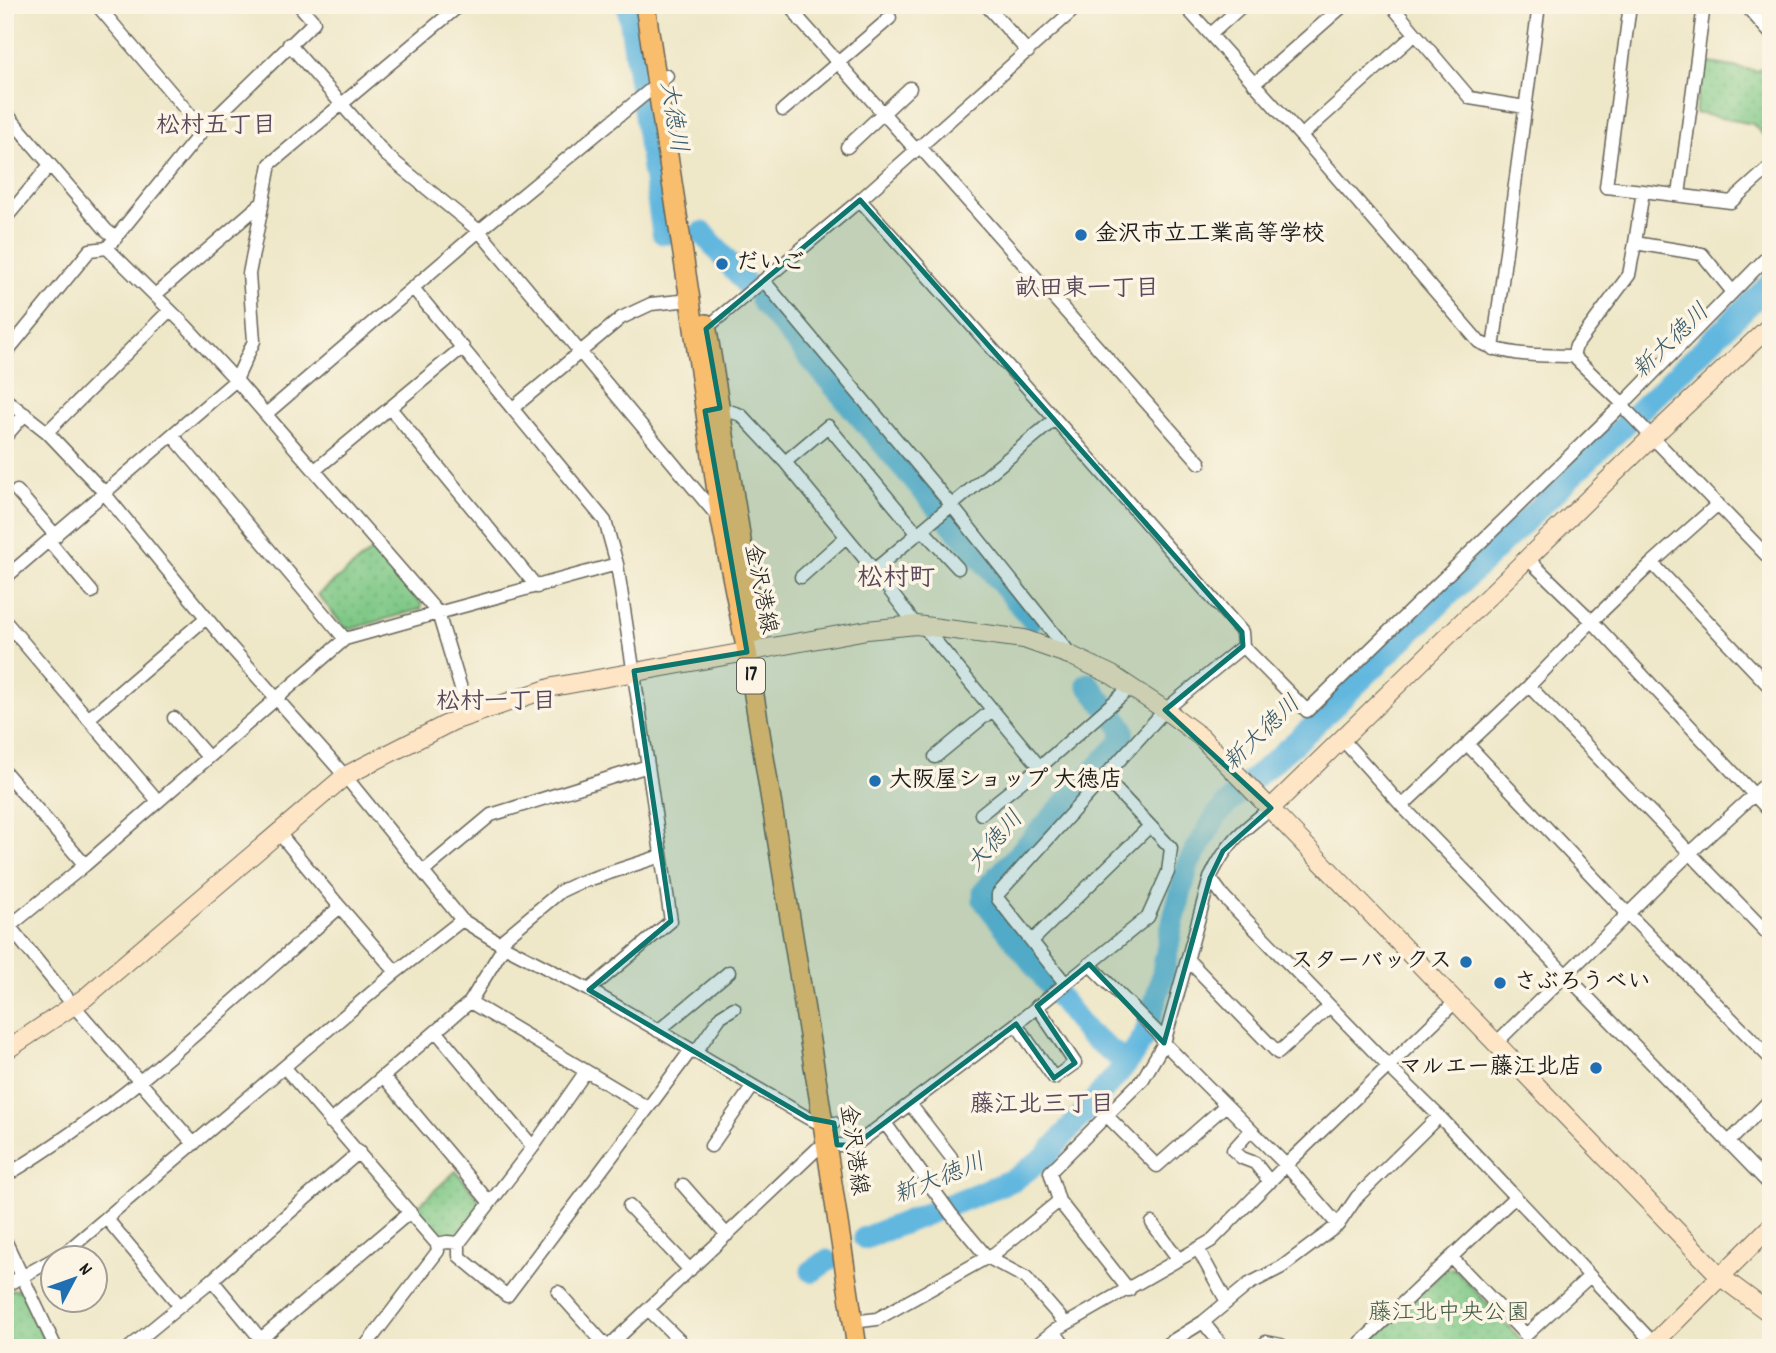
<svg xmlns="http://www.w3.org/2000/svg" width="1776" height="1353" font-family="Dekko,'Klee One',sans-serif">
	<style>
		.grass { fill: url(#grass-dots); stroke: #4c7250; stroke-width: 2 }
		.lines { fill: none; stroke-linecap: round; stroke-linejoin: round }
		.river { stroke: #62b7df; stroke-width: 23 }
		.street-casing { stroke: #666358; stroke-width: 15 }
		.secondary-casing { stroke: #666358; stroke-width: 20 }
		.primary-casing { stroke: #666358; stroke-width: 22 }
		.street { stroke: #fff; stroke-width: 12 }
		.secondary { stroke: #fde5c5; stroke-width: 18 }
		.primary { stroke: #f9be6d; stroke-width: 19 }
		.marked { fill: #0f766e; fill-opacity: 0.2; stroke: #0f766e; stroke-width: 5; stroke-linejoin: round }
		.poi-dot { fill: #1f6fb2; stroke: #fcf5e5; stroke-width: 2.5 }
		.labels { text-anchor: middle; dominant-baseline: central; stroke-width: 7; stroke-linejoin: round; paint-order: stroke }
		.shield { fill: #fcf5e5; stroke: #5f5d58; stroke-width: 2 }
		.shield-label { font-size: 21px; font-weight: bold; fill: #1c1c1c }
		.poi-label { font-size: 23px; font-weight: bold; fill: #1c1c1c; stroke: #fcf5e5; text-anchor: start }
		.street-label { font-size: 23px; fill: #1c1c1c; stroke: #fcf5e5 }
		.park-label { font-size: 23px; fill: #3e5841; stroke: #fcf5e5 }
		.water-label { font-size: 24px; font-style: italic; fill: #385a6a; stroke: #fcf5e5 }
		.neighbourhood-label { font-size: 24px; font-weight: bold; fill: #59485b; stroke: #fcf5e5 }
		.quarter-label { font-size: 26px; font-weight: bold; fill: #59485b; stroke: #fcf5e5 }
	</style>
	<defs>
		<pattern id="grass-dots" width="8" height="8" patternUnits="userSpaceOnUse" patternTransform="scale(1.75)"><rect width="8" height="8" fill="#7dc785"/><path d="M2 2h.1M6 6h.1" fill="none" stroke="#6baa72" stroke-width="1.8" stroke-linecap="round"/></pattern>
	</defs>
	<rect width="100%" height="100%" fill="#fcf5e5"/>
	<filter id="ink" filterUnits="userSpaceOnUse"><feTurbulence type="fractalNoise" baseFrequency=".0143" numOctaves="2"/><feDisplacementMap in="SourceGraphic" scale="14" xChannelSelector="R" yChannelSelector="G"/><feConvolveMatrix kernelMatrix="1 2 1 2 8 2 1 2 1" color-interpolation-filters="sRGB"/></filter>
	<filter id="wash" filterUnits="userSpaceOnUse"><feTurbulence type="fractalNoise" baseFrequency=".00686" numOctaves="4" result="noise"/><feDisplacementMap in="SourceGraphic" scale="28" xChannelSelector="R" yChannelSelector="G"/><feGaussianBlur stdDeviation="1.57" result="paint"/><feColorMatrix in="noise" values="0 0 0 0 0 0 0 0 0 0 0 0 0 0 0 0 0 1.4 0 .05"/><feComposite in="paint" operator="in"/></filter>
	<g filter="url(#wash)">
		<rect width="100%" height="100%" fill="#eee7c8"/>
		<!-- grass -->
		<path class="grass" d="M1771,60V143L1753,124L1695,113L1703,62L1758,71Z
			M374,549L422,604L421,609L351,629L345,628L318,595Z
			M456,1171L478,1198L480,1206L457,1237L435,1235L414,1209Z
			M1454,1268L1529,1348H1365L1446,1269Z
			M21,1289L48,1348H5V1293L12,1290Z"/>
		<g class="lines">
			<!-- river -->
			<path class="river" d="M628,5L663,233H667
				M701,233H703L749,287
				M761,300L937,507
				M946,517L1032,619
				M1088,684L1123,728L1122,741L984,892V900L1087,1033L1127,1063
				M865,1238L1015,1179L1046,1156L1127,1063L1145,1035L1161,983L1171,930L1188,864L1217,815L1244,787L1308,731L1771,283
				M812,1271L827,1261"/>
		</g>
	</g>
	<g filter="url(#ink)">
		<g class="lines">
			<!-- street casing -->
			<g class="street-casing">
				<path id="street" d="M97,5L203,130
					M791,5L801,21L916,150
					M986,5L1028,52
					M1184,5L1301,136L1479,342C1509,357 1540,355 1573,356L1623,404L1627,411L1771,560
					M1391,5L1470,98L1525,107
					M1630,5L1606,187L1643,191
					M1753,5L1749,9L1771,34
					M1211,34L1243,5
					M289,44L386,155L479,231L718,517
					M1254,84L1344,5
					M783,110L890,18
					M5,112L106,230L116,238
					M1301,136L1415,34
					M847,147L910,88
					M920,147L1200,463
					M1679,195L1704,5
					M860,200L1055,419
					M5,219L50,165
					M107,248L186,326L236,380L254,341L249,274L270,164L460,5
					M764,281L952,506L1071,655
					M413,288L605,521L617,564
					M1732,291L1702,254L1635,243L1643,191L1731,202L1771,166
					M155,295L263,202
					M704,330L860,200L1079,5
					M1493,349L1539,5
					M5,354L90,250L107,248L203,130L314,22L299,5
					M1573,356L1576,346L1629,275L1635,243
					M5,399L47,432L100,488L223,638L345,776L462,920L504,946L589,990L808,1118L822,1124L834,1123
					M390,408L537,587
					M513,408L621,318L651,304L690,300
					M716,409L720,408L741,415L785,462L874,570
					M266,414L479,231L667,76
					M47,432L170,310
					M172,435L345,639
					M5,437L25,414
					M785,462L828,426L918,534
					M315,470L463,347
					M17,491L56,536
					M923,530L958,568
					M49,541L92,592
					M1528,559L1592,621L1652,563L1771,688
					M1652,563L1718,504
					M801,577L846,537
					M5,578L236,380L438,613L617,564L648,766L491,815L424,871
					M5,621L158,801
					M916,625L874,570L1055,419L1242,632L1243,646
					M923,626L1040,767L1131,687
					M1529,686L1592,621L1771,813
					M174,718L208,757
					M88,719L206,618
					M1342,739L1402,806L1771,1186
					M1467,744L1629,915L1771,1059
					M935,757L992,710
					M5,772L85,865
					M1402,806L1529,686L1771,937
					M1271,808C1241,831 1227,843 1210,878L1224,897L1389,1067L1439,1116L1658,1348
					M981,814L1040,767
					M340,907L396,972
					M5,921L74,1006L194,1144
					M5,930L85,865L345,639L438,613L469,715
					M1032,941L1150,826
					M499,943L561,891L578,883L661,856
					M1188,960L1278,1053L1330,1006
					M1089,964L1158,1033L1164,1043L1210,878
					M1065,983L998,899V894L1165,710L1243,646L1307,711L1623,404L1771,253
					M589,990L671,921L648,766
					M470,1002L586,1071
					M1016,1024L1054,1078L1075,1063L1037,1006
					M436,1031L533,1147
					M658,1031L729,972
					M1495,1044L1689,854L1771,779
					M695,1053L721,1016L734,1008
					M285,1068L437,1244
					M383,1076L490,1203
					M910,1104L951,1157
					M1108,1117L1157,1166L1226,1105
					M330,1122L470,1002L504,946
					M885,1123L951,1214L987,1257L1026,1278L1066,1324
					M1251,1130L1233,1150L1242,1158L1255,1163L1270,1182
					M1728,1143L1771,1099
					M711,1146L753,1086
					M5,1176C128,1103 233,1000 340,907L278,832
					M683,1185L727,1235
					M1059,1201L1129,1290
					M629,1206L690,1270
					M106,1218L180,1306L129,1348
					M1152,1223L1179,1260
					M5,1240L56,1348
					M459,1243V1256L507,1296L648,1108
					M1198,1249L1227,1302
					M1451,1257L1526,1335L1590,1276
					M55,1258L66,1252L396,972L462,920
					M212,1280L359,1152
					M5,1286L52,1260
					M558,1292L608,1348
					M180,1306L212,1280L268,1348
					M648,1309L687,1348
					M853,1322L877,1319L995,1253L1059,1201L1050,1172L1143,1079L1164,1043L1286,1165L1338,1225L1357,1197L1439,1116
					M1203,1322L1224,1348
					M1054,1331L1211,1241L1286,1165L1455,1002
					M250,1348L410,1212
					M364,1348L438,1251L437,1244L447,1242L459,1243L533,1147L586,1071L648,1108L691,1050
					M607,1348L817,1149L837,1145H855L1016,1024L1148,917L1168,872L1171,848L1104,777
					M1033,1348L1054,1331L1066,1348
					M1161,1348L1203,1322L1249,1284L1282,1267L1338,1225
					M1261,1348L1266,1342L1281,1345L1285,1348
					M1355,1348L1515,1197"/>
			</g>
			<!-- secondary casing -->
			<g class="secondary-casing">
				<path id="secondary" d="M1271,808L1652,437L1771,325
					M5,1051L86,997L345,776L453,721L553,687L867,630L916,625L1024,639L1072,656L1112,675L1165,710L1201,737L1721,1277L1771,1314
					M1649,1348L1771,1226"/>
			</g>
			<!-- primary casing -->
			<g class="primary-casing">
				<path id="primary" d="M645,5L690,300L721,520L747,652L819,1097L857,1348
					M706,324L756,633"/>
			</g>
			<!-- street -->
			<use href="#street" class="street"/>
			<!-- secondary -->
			<use href="#secondary" class="secondary"/>
			<!-- primary -->
			<use href="#primary" class="primary"/>
		</g>
	</g>
	<!-- marked area -->
	<path class="marked" d="M860,200L1242,632L1243,646L1165,710L1271,808L1223,851L1210,878L1164,1043L1089,964L1037,1006L1075,1063L1054,1078L1016,1024L855,1145H837L834,1123L808,1118L589,990L671,921L634,671L747,652L705,411L720,408L706,329Z"/>
	<!-- markers -->
	<g class="poi-dot">
		<circle cx="1081" cy="235" r="7"/>
		<circle cx="722" cy="264" r="7"/>
		<circle cx="875" cy="781" r="7"/>
		<circle cx="1466" cy="962" r="7"/>
		<circle cx="1500" cy="983" r="7"/>
		<circle cx="1596" cy="1068" r="7"/>
	</g>
	<g class="labels">
		<!-- shield labels -->
		<rect class="shield" x="737" y="658.5" width="28" height="35" rx="5"/>
		<g class="shield-label">
			<text x="751" y="676">17</text>
		</g>
		<!-- poi labels -->
		<g class="poi-label">
			<text x="1095" y="235">金沢市立工業高等学校</text>
			<text x="736" y="264">だいご</text>
			<text x="889" y="781">大阪屋ショップ 大徳店</text>
			<text x="1452" y="962" text-anchor="end">スターバックス</text>
			<text x="1514" y="983">さぶろうべい</text>
			<text x="1582" y="1068" text-anchor="end">マルエー藤江北店</text>
		</g>
		<!-- street labels -->
		<g class="street-label">
			<text transform="translate(759 589) rotate(79)">金沢港線</text>
			<text transform="translate(852 1150) rotate(82)">金沢港線</text>
		</g>
		<!-- park labels -->
		<g class="park-label">
			<text x="1449" y="1314">藤江北中央公園</text>
		</g>
		<!-- water labels -->
		<g class="water-label">
			<text transform="translate(672 117) rotate(81)">大徳川</text>
			<text transform="translate(1672 342) rotate(-44)">新大徳川</text>
			<text transform="translate(1263 734) rotate(-44)">新大徳川</text>
			<text transform="translate(996 842) rotate(-49)">大徳川</text>
			<text transform="translate(940 1180) rotate(-22)">新大徳川</text>
		</g>
		<!-- neighbourhood labels -->
		<g class="neighbourhood-label">
			<text x="216" y="127">松村五丁目</text>
			<text x="1087" y="290">畝田東一丁目</text>
			<text x="496" y="703">松村一丁目</text>
			<text x="1042" y="1106">藤江北三丁目</text>
		</g>
		<!-- quarter labels -->
		<g class="quarter-label">
			<text x="896" y="579">松村町</text>
		</g>
	</g>
	<!-- margin -->
	<rect width="1776" height="1353" fill="none" stroke="#fcf5e5" stroke-width="28"/>
	<!-- north arrow -->
	<g transform="translate(74 1279) rotate(49)"><circle r="33" fill="#fcf5e5" stroke="#a29e95" stroke-width="2"/>
	<path d="M0-5L12 26L0 18L-12 26Z" fill="#1f6fb2"/>
	<text y="-10" font-size="19" font-weight="bold" text-anchor="middle" fill="#1c1c1c">N</text>
	</g>
</svg>
